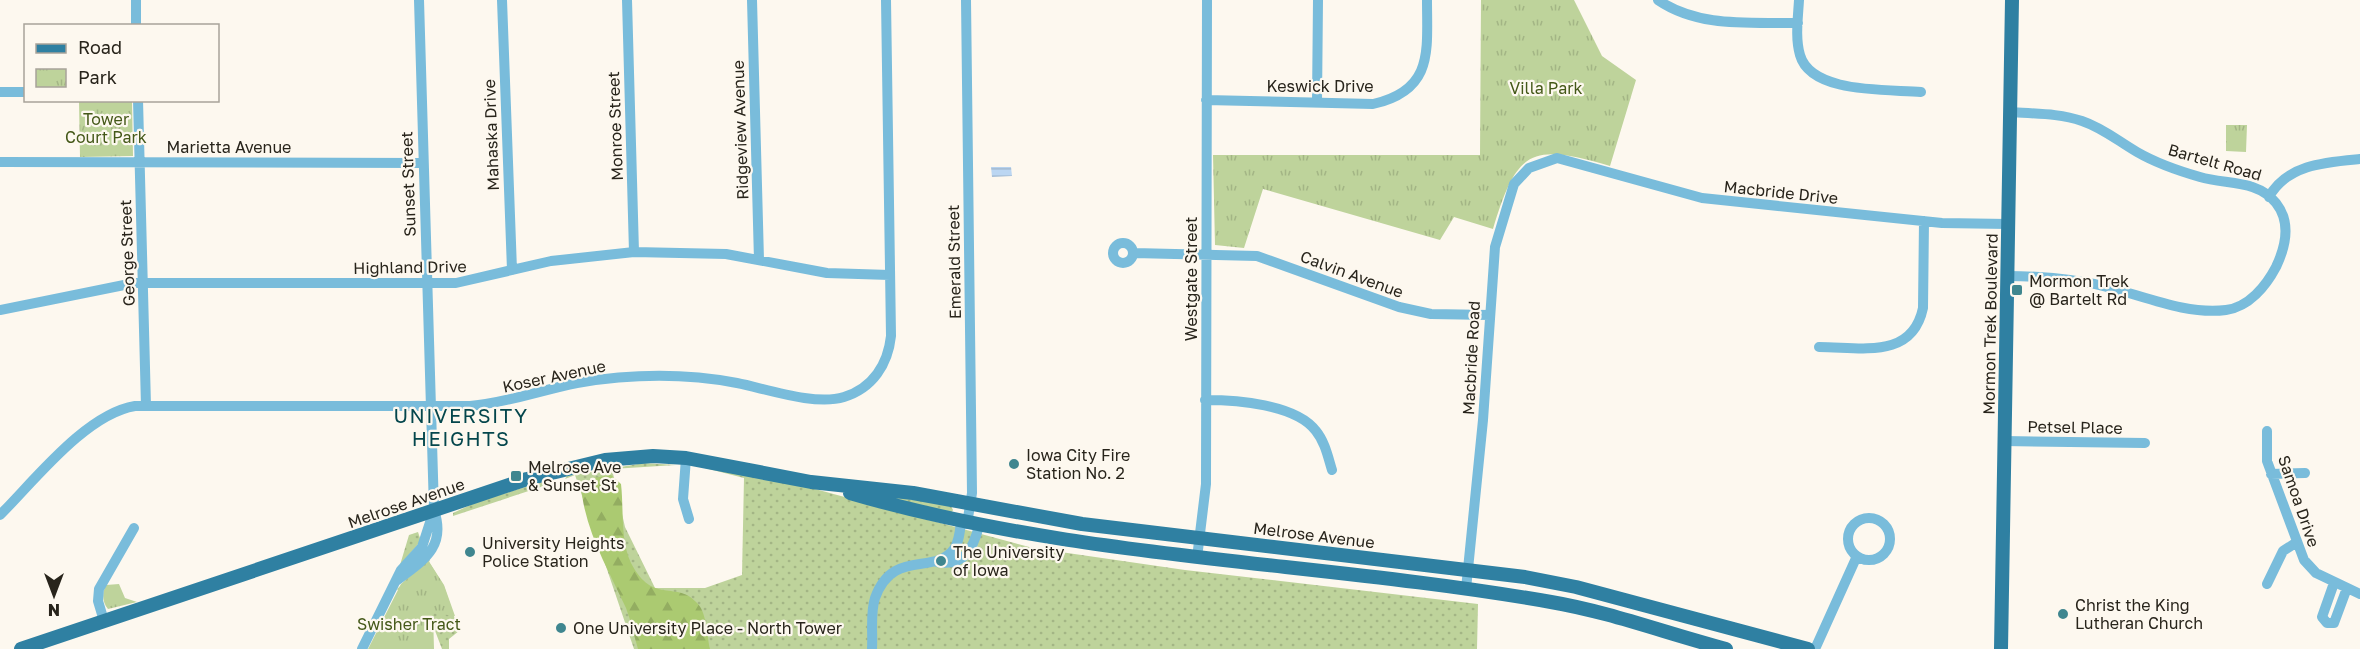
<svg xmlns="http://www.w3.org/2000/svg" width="2360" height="649" font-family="'Golos Text',sans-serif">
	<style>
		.grass { fill: url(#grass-dots) }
		.forest { fill: url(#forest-firs) }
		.park { fill: url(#park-tufts) }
		.water { fill: url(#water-rules) }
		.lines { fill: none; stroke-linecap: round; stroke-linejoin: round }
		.minor { stroke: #79bcdb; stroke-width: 10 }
		.major { stroke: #2f80a2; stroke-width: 14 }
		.poi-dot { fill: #3f868f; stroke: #fdf8ef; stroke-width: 2 }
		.labels { text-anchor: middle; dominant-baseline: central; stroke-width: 4.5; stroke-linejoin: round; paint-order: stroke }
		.street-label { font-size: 16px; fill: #28241b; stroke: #fdf8ef }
		.park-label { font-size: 16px; fill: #445818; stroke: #fdf8ef }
		.poi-label { font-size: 16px; fill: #28241b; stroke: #fdf8ef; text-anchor: start }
		.quarter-label { font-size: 20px; letter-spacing: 1.5px; fill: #04464c; stroke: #fdf8ef }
	</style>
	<defs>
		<pattern id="grass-dots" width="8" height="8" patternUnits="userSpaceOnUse" patternTransform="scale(1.5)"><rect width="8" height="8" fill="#bed39b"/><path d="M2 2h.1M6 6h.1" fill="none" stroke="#a3b585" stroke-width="1.8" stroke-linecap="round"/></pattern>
		<pattern id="forest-firs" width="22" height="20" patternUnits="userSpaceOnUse" patternTransform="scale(1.5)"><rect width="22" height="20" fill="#abca71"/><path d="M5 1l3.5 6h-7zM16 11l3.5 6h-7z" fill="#93ad61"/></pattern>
		<pattern id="park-tufts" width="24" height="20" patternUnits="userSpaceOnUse" patternTransform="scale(1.5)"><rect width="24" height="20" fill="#bed39b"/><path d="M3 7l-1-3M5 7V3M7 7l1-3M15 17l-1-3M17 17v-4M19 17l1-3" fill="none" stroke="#a3b585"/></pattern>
		<pattern id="water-rules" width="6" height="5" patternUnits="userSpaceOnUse" patternTransform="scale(1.5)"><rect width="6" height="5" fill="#bbd6f2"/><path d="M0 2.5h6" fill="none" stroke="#a1b8cf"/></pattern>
	</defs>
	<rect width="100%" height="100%" fill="#fdf8ef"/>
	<!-- grass -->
	<path class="grass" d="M644,463L676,465L612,469L625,527L655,588H705L742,575L744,478L697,466L804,486L1033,548L1185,570L1478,604L1477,649H634L575,475L565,479L567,476Z
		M542,482L550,484L453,516V513L479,501Z
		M868,492L951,506L953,510L951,514Z
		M418,532L421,541L400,565L409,535Z
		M430,559L429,562L444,586L459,631L449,639V649H442L434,628L426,625L397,589Z"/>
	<!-- forest -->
	<path class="forest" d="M611,475L621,484C624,509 620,540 631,563C653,606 677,579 698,604C707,614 707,637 710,649H638C634,636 631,621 626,608C608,569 584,529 581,485L593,478Z"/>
	<!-- park -->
	<path class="park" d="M1481,0H1574L1602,56L1636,80L1610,166C1531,143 1517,149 1493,229L1454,217L1440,240L1263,189L1244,248L1215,245L1213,155H1480Z
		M79,101H132L133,156L80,157Z
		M2226,125H2247L2246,152L2226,151Z
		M428,560L444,585L455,616L433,613L434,649H368L401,584Z
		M119,584L125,598L137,602L108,609C102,602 102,593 106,585Z"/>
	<!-- water -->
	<path class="water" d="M991,167H1011L1012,176L992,177Z"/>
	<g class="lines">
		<!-- minor -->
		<path class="minor" d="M136,0V26
			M502,0L512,270
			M627,0L634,252
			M752,0L759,260
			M966,0L972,493L967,524
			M1658,0C1699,28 1750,22 1798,23
			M1799,0C1798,18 1795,38 1800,55C1811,94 1888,89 1921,92
			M0,92H26
			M138,100L146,406
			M1206,100L1373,104C1434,90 1427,51 1427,0
			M1317,102L1318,0
			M0,162L423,163
			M2269,197C2287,164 2327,162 2360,159
			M1113 253a10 10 0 1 1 20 0a10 10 0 1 1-20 0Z
			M1134,253L1257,256L1399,307L1431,314L1490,315
			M2007,276C2042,276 2077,279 2111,288C2146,297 2188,315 2226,310C2249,307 2266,286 2276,267C2286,246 2291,222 2276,203C2257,179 2226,185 2200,177C2179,171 2156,163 2137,152C2118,141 2103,128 2082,121C2058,113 2035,114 2010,112
			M0,310L134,283H456L551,261L634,252L726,254L827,273L890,275
			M1819,347C1861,347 1912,360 1923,308L1924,221
			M1205,400C1236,400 1296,404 1316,431C1325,442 1328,457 1332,470
			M2267,431V461L2304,560L2316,573L2360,594
			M2004,441L2145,443
			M686,458L683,499L689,519
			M2271,474L2305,473
			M0,515C35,480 86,414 135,406H470C507,403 541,390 577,383C630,374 684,373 737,383C767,389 815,406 844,397C873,388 888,364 891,336L886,0
			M1848 539a21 21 0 1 1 42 0a21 21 0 1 1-42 0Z
			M1197,558L1206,484L1207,0
			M937,562C964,567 973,549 979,526
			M396,581C422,561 447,548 434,510
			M2334,583L2322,617L2327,623H2334L2347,588
			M2267,584L2283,551L2297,542
			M1466,589L1483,420L1495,247L1514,184L1529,168L1557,158L1702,198L1942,223L2008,224
			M104,621L98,601L99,589L134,528
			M362,649L401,570L422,547L434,510L419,0
			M872,649C873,633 870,613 875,598C893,548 934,576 954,549C959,542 960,531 961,522
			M1815,649L1857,556"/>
		<!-- major -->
		<path class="major" d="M850,493C1079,560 1318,561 1551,602C1610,612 1668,634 1726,649
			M21,649L527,479L605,460L653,456L686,458L811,482L913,493L1082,524L1525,577L1576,587L1808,649
			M2001,649L2012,0"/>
	</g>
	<!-- markers -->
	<g class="poi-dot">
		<rect x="2011" y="284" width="12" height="12" rx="3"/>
		<circle cx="1014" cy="464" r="6"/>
		<rect x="510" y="470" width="12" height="12" rx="3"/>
		<circle cx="470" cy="552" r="6"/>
		<circle cx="941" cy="561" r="6"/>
		<circle cx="2063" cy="614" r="6"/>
		<circle cx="561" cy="628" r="6"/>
	</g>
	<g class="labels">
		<!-- street labels -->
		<g class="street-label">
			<text x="1320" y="86">Keswick Drive</text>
			<text transform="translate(615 126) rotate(-92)">Monroe Street</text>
			<text transform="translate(740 130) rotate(-92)">Ridgeview Avenue</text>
			<text transform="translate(491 135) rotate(-92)">Mahaska Drive</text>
			<text x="229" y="147">Marietta Avenue</text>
			<text transform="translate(2215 162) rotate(16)">Bartelt Road</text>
			<text transform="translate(408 184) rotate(-92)">Sunset Street</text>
			<text transform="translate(1781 192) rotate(6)">Macbride Drive</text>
			<text transform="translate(127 253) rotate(-92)">George Street</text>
			<text transform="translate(954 262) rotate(-91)">Emerald Street</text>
			<text transform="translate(410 267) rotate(-1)">Highland Drive</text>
			<text transform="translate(1352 274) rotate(20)">Calvin Avenue</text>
			<text transform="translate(1191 279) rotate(-90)">Westgate Street</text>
			<text transform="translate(1990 324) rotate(-89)">Mormon Trek Boulevard</text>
			<text transform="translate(1471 358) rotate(-87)">Macbride Road</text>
			<text transform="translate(554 376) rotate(-12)">Koser Avenue</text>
			<text transform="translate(2075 427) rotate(1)">Petsel Place</text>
			<text transform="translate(2299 501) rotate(71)">Samoa Drive</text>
			<text transform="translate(406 503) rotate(-19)">Melrose Avenue</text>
			<text transform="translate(1314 535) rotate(7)">Melrose Avenue</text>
		</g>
		<!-- park labels -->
		<g class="park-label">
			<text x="1546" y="88">Villa Park</text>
			<text x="106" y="119">Tower<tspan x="106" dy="18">Court Park</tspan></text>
			<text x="409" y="624">Swisher Tract</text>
		</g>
		<!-- poi labels -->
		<g class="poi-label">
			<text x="2029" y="281">Mormon Trek<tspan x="2029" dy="18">@ Bartelt Rd</tspan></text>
			<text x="1026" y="455">Iowa City Fire<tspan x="1026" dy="18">Station No. 2</tspan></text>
			<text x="528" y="467">Melrose Ave<tspan x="528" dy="18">&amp; Sunset St</tspan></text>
			<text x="482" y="543">University Heights<tspan x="482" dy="18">Police Station</tspan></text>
			<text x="953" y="552">The University<tspan x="953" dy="18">of Iowa</tspan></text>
			<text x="2075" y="605">Christ the King<tspan x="2075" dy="18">Lutheran Church</tspan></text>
			<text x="573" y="628">One University Place - North Tower</text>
		</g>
		<!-- quarter labels -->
		<g class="quarter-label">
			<text x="461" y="415">UNIVERSITY<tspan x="461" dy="23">HEIGHTS</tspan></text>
		</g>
	</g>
	<!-- legend -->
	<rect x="24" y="24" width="195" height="78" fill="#fdf8ef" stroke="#a8a39a" stroke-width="1.5"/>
	<rect x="36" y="44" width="30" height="9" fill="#2f80a2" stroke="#a8a39a" stroke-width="1.5"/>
	<text x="78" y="54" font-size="18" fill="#28241b">Road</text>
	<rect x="36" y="69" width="30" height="18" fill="url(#park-tufts)" stroke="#a8a39a" stroke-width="1.5"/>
	<text x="78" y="84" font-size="18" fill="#28241b">Park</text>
	<!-- north arrow -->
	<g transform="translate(54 595) rotate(180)" stroke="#fdf8ef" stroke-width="4.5" paint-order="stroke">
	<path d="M0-4.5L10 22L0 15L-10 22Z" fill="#28241b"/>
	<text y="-9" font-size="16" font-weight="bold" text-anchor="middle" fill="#28241b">N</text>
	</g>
</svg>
